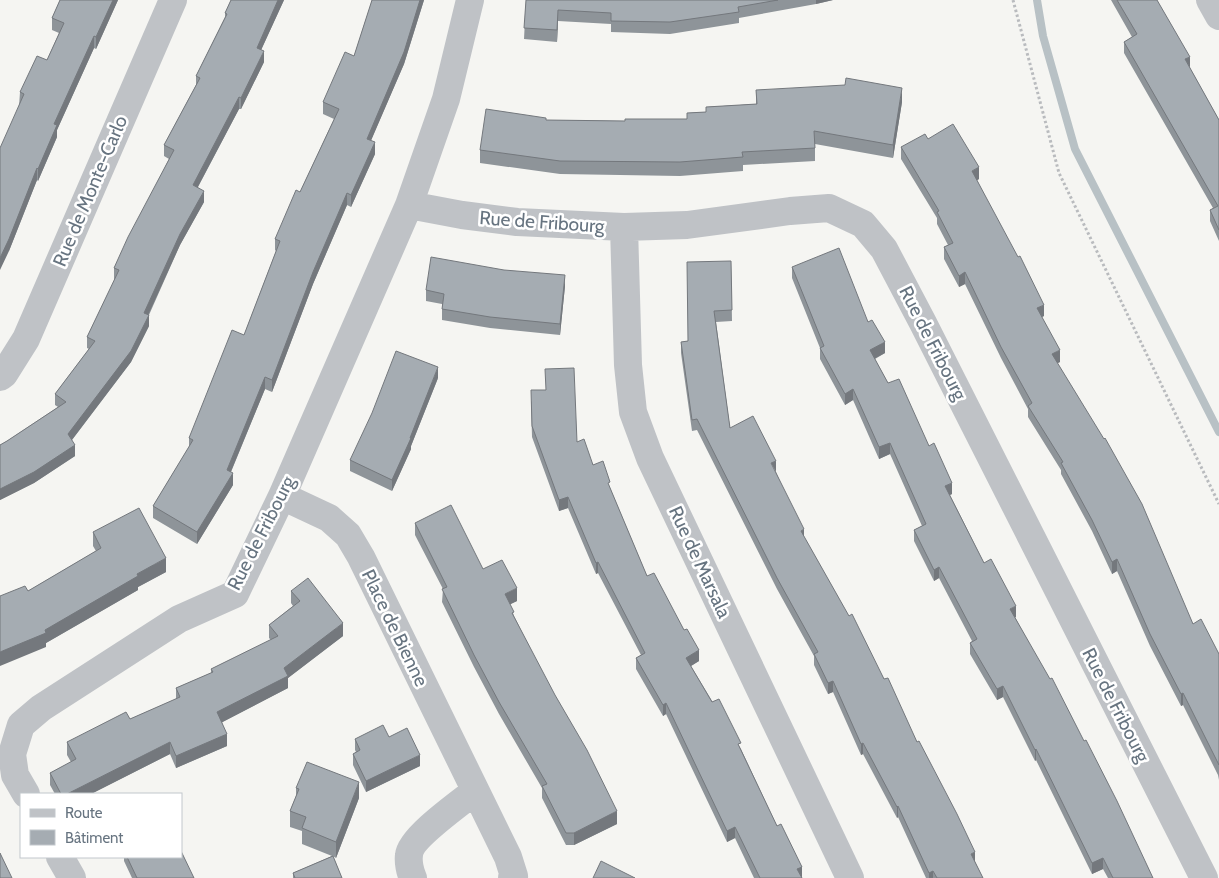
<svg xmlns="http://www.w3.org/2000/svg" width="1219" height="878" font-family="Cabin,sans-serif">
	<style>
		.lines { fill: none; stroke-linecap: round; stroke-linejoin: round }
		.stream { stroke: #b8c1c5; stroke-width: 8 }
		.path { stroke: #b9bbbe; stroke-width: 3; stroke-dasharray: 2.5 2.5; stroke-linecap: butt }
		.minor { stroke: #bfc2c6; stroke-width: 28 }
		.wall { fill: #8e9499 }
		.shaded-wall { fill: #74787d }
		.building { fill: #a5acb2; stroke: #74787d }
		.labels { text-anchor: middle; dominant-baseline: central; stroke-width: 5; stroke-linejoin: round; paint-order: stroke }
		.street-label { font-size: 19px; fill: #677480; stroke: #fff }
	</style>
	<rect width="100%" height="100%" fill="#f5f5f2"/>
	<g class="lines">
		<!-- stream -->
		<path class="stream" d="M1037,0L1043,36L1075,149L1219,432"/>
		<!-- path -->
		<path class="path" d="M1013,0L1059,173L1219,504"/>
		<!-- minor -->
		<path class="minor" d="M1210,0L1219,16
			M409,205L462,215L517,222L624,227L687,225L790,211L829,208L863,224L884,249L923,323L1204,878
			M624,227L628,365L633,412L650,458L850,878
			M0,377L4,374L26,339L173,0
			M282,496L329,518L348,535L361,557L508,857L514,876L512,878
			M26,794L15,775L12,754L21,725L41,708L179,619L235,594L282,496L409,205L446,99L470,0
			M60,857L72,878
			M413,878C410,872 408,862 409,855C410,838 460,803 475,791"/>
	</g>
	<!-- wall -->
	<path class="wall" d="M60,0H118L96,49L94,48L57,130V137L38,181L37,180L9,251L20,92L47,60L59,33L52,30V18Z
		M231,0H284L261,50L264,62L241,109H239L198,187L204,202L180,245L149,315V326L131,362L72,440L75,456L34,483L0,500V445L7,441L58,407L55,405V394L89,349L87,348V337L115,279H114V268L169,159L164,156V145L196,85V76L225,17V13Z
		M372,0H424L404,64L371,140L375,154L351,207L347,205L313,284L272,392L265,389L231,472L233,485L197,544L153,518V506L189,447V438L244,335L276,251L275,250V239L300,192L334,119L323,114V102L354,56Z
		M526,0H833L816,4L739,18V23L670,34L611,32V24L558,21L557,42L524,39Z
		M1111,0H1157L1190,68L1219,120V241L1210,221V210L1213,208L1124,53V42L1132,37Z
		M756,90L902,102L893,158L815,144V161L743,165V171L680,176L560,174L480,163V150L546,120L625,121L687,119V113L706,112V107L756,104Z
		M928,139L979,179L977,180L1044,316L1042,317L1060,362L1057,363L1193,624L1219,654V780L1218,775L1183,705L1181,706L1150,646L1117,571L1112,574L1092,531L1061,474V470L1028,417V409L1001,358L965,284L959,287L944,259V247L948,245L937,224V218L901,159V147Z
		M731,261L732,321L716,322L730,428L776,472L804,537L884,679L917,742L983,878H926L898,817L897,818L863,754L861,755L833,692L828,694L814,665V656L777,589L697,430L692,431L681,353V342L688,341Z
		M792,267L868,322L885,353L875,359L888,383L929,446L952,494L950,495L984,563L1016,617H1015L1153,878H1108L1103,869L1092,874L1036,760L1035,761L1003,697L997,700L970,654V643L972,641L939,578L934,581L914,541V530L922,526L890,454L879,459L853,400L845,405L820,359V348L792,278Z
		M565,286L560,335L490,328L442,320V304L426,301V290Z
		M438,378L411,446V449L392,491L350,471V460Z
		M531,401L577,442L610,488L647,576L699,661L691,666L741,749L777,826L802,867V878H754L735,838L727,842L666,714L663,716L636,669V658L641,655L598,573L596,574L568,508L559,511L532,437Z
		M415,523L483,569L517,601L510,604L514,616L617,824L574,845H566L542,798V788L499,714L474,667L442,602L443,589L415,535Z
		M93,532L166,572L138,587V590L46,643V647L28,591L96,551L93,546Z
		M291,591L343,636L288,678V688L222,722L227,746L176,768L170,754L91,794H55L50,785V773L71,762L67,755V742L130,719L176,699V688L211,673V669L271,640L269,638V625L293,606L291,603Z
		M389,737L420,766L366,792L353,765V754L356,752L355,750V739Z
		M296,788L359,798L336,858L333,856L342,878H293V873L332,856L302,844V831L290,827V811L296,796Z
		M124,857H181L194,878H132L124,861Z"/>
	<!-- shaded-wall -->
	<path class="shaded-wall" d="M113,0H118L96,49V37Z
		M278,0H284L257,59V48Z
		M420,0H424L404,64L367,150V139Z
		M816,0H833L816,4Z
		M558,10V21L557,42V30Z
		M94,36V48L57,130V137L38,181V169L54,124Z
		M264,51V62L241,109V98Z
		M1190,57V68L1185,59Z
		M902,88V102L893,158V145Z
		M239,97V109L193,196V185Z
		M375,142V154L351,207V195Z
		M979,167V179L972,183V171Z
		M37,168V180L9,251L0,270V258Z
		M204,191V202L180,245L144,324V313L180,234Z
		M347,193V205L313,284L272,392V380L313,272Z
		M965,272V284L959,287V276Z
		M565,275V286L560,335V324Z
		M1044,305V316L1037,319V308Z
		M149,315V326L131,362L68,445V434Z
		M885,342V353L870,361V350Z
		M1060,350V362L1052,366V354Z
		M438,367V378L411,446V449L392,491V480L410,438Z
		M265,377V389L227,481V470Z
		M853,389V400L845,405V394Z
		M890,443V454L879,459V447Z
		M75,445V456L34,483L0,500V489Z
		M776,461V472L771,463Z
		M233,473V485L197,544V532Z
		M952,483V494L945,497V486Z
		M568,497V508L559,511V500Z
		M804,529V540L801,531Z
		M166,558V572L138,587V590L46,643V647L0,666V652L45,630L137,574Z
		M1117,559V571L1112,574V562Z
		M598,562V573L596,574V563Z
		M939,567V578L934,581V570Z
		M517,588V601L505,607V594Z
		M1016,606V617L1010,620V609Z
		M343,623V636L288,678V688L217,725V712L284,668Z
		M699,650V661L686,669V658Z
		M833,681V692L828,694V683Z
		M1003,686V697L997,700V689Z
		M1183,693V705L1181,706V694Z
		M666,703V714L663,716V705Z
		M227,734V746L176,768V756Z
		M170,742V754L91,794H67Z
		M863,743V754L861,755V744Z
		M1036,749V760L1035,761V750Z
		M420,755V766L366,792V781Z
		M359,782V798L336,858V842Z
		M898,806V817L897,818V807Z
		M617,811V824L574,845V833Z
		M735,827V838L727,842V831Z
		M975,852V863L971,854Z
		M1103,858V869L1092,874V863Z
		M802,867V878L797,869Z
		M933,871V878H929V873Z"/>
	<!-- building -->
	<path class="building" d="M60,0H113L96,37L94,36L54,124L57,125L38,169L37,168L9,239L0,258V148L24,94L20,92L37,56L47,60L64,23L52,18Z
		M231,0H278L257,48L264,51L241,98L239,97L193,185L204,191L180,234L144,313L149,315L131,351L68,434L75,445L34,472L0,489V445L7,441L66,402L55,394L95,341L87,337L119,270L114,268L128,237L174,150L164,145L200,78L196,76L227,14L225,13Z
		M372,0H420L404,52L367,139L375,142L351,195L347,193L313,272L272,380L265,377L227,470L233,473L197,532L153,506L193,440L189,438L232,330L244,335L280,241L275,239L296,190L300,192L339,109L323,102L345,52L354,56Z
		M526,0H778L738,7L739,12L670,22L611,21V13L558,10L557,30L524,28Z
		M1117,0H1157L1190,57L1185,59L1219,120V230L1210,210L1218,206L1124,42L1137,34Z
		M846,78L902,88L893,145L814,131L815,148L742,152L743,157L680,162L560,161L480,150L486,109L546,118V120L625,121V119H687V113L706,112V107L757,104L756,90L845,85Z
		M953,124L979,167L972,171L1018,257L1020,256L1044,305L1037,308L1060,350L1052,354L1104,439L1105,438L1142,504L1193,624L1201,619L1219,654V765L1183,693L1181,694L1150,634L1117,559L1112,562L1092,520L1061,463L1063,462L1028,406L1032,403L1001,347L965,272L959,276L944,247L953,243L937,212L939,211L901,147L925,134L928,139Z
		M839,248L868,322L872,320L885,342L870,350L888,383L899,379L929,446L934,443L952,483L945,486L984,563L991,559L1016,606L1010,609L1050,679L1052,678L1084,741L1086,740L1117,801L1153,878H1113L1103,858L1092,863L1036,749L1035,750L1003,686L997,689L970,643L977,639L939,567L934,570L914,530L926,524L890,443L879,447L853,389L845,394L820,348L824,346L792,267Z
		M431,257L504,270L565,275L560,324L490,317L442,309L444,294L426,290Z
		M731,261L732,310L714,311L730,428L753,416L776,461L771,463L804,529L801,531L849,616L852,614L884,679L888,678L917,742L919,741L957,814L975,852L971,854L983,878H937L933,871L929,873L898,806L897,807L863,743L861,744L833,681L828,683L814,654L818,652L777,578L697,419L692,420L681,342L688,341L687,262Z
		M396,351L438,367L410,438H411L392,480L350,460L372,413Z
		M574,368L577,442L584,439L593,465L603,461L610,482L608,483L647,576L654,573L684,630L687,629L699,650L686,658L712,702L719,699L741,743L738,744L777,826L781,824L802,867L797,869L802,878H760L735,827L727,831L666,703L663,705L636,658L645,653L598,562L596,563L568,497L559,500L532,426L531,390H546L545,369Z
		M451,505L483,569L502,560L517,588L505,594L514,612L512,613L555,695L587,750L617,811L574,833H566L542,786L547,784L499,702L474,655L442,589L447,587L415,523Z
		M139,508L166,558L137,574L138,576L45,630L46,633L0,652V596L25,586L28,591L101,548L93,532Z
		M308,578L343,623L284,668L288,676L217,712L227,734L176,756L170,742L67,794H61L50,773L76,759L67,742L126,712L130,719L180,697L176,688L213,672L211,669L278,636L269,625L300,601L291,591Z
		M383,725L389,737L407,728L420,755L366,781L353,754L360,750L355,739Z
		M307,762L359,782L336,842L302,828L306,817L290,811L299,789L296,788Z
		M181,851L194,878H137L127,857H181Z
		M0,853L12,878H0Z
		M333,856L342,878H295L293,873Z
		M601,861L635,878H593Z"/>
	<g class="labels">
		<!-- street labels -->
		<g class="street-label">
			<text transform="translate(90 191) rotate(-67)">Rue de Monte-Carlo</text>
			<text transform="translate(542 222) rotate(4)">Rue de Fribourg</text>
			<text transform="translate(933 343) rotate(63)">Rue de Fribourg</text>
			<text transform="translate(261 533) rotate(-63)">Rue de Fribourg</text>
			<text transform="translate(700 562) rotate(65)">Rue de Marsala</text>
			<text transform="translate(395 628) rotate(64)">Place de Bienne</text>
			<text transform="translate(1116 705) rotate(63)">Rue de Fribourg</text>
		</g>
	</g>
	<!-- legend -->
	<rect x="20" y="793" width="162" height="65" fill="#ffffff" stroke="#c2c7cc"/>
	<rect x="30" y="809" width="25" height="8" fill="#bfc2c6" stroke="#c2c7cc"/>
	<text x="65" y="818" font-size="15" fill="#677480">Route</text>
	<rect x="30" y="830" width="25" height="15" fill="#a5acb2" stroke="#c2c7cc"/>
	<text x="65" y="843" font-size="15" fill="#677480">Bâtiment</text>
</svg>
